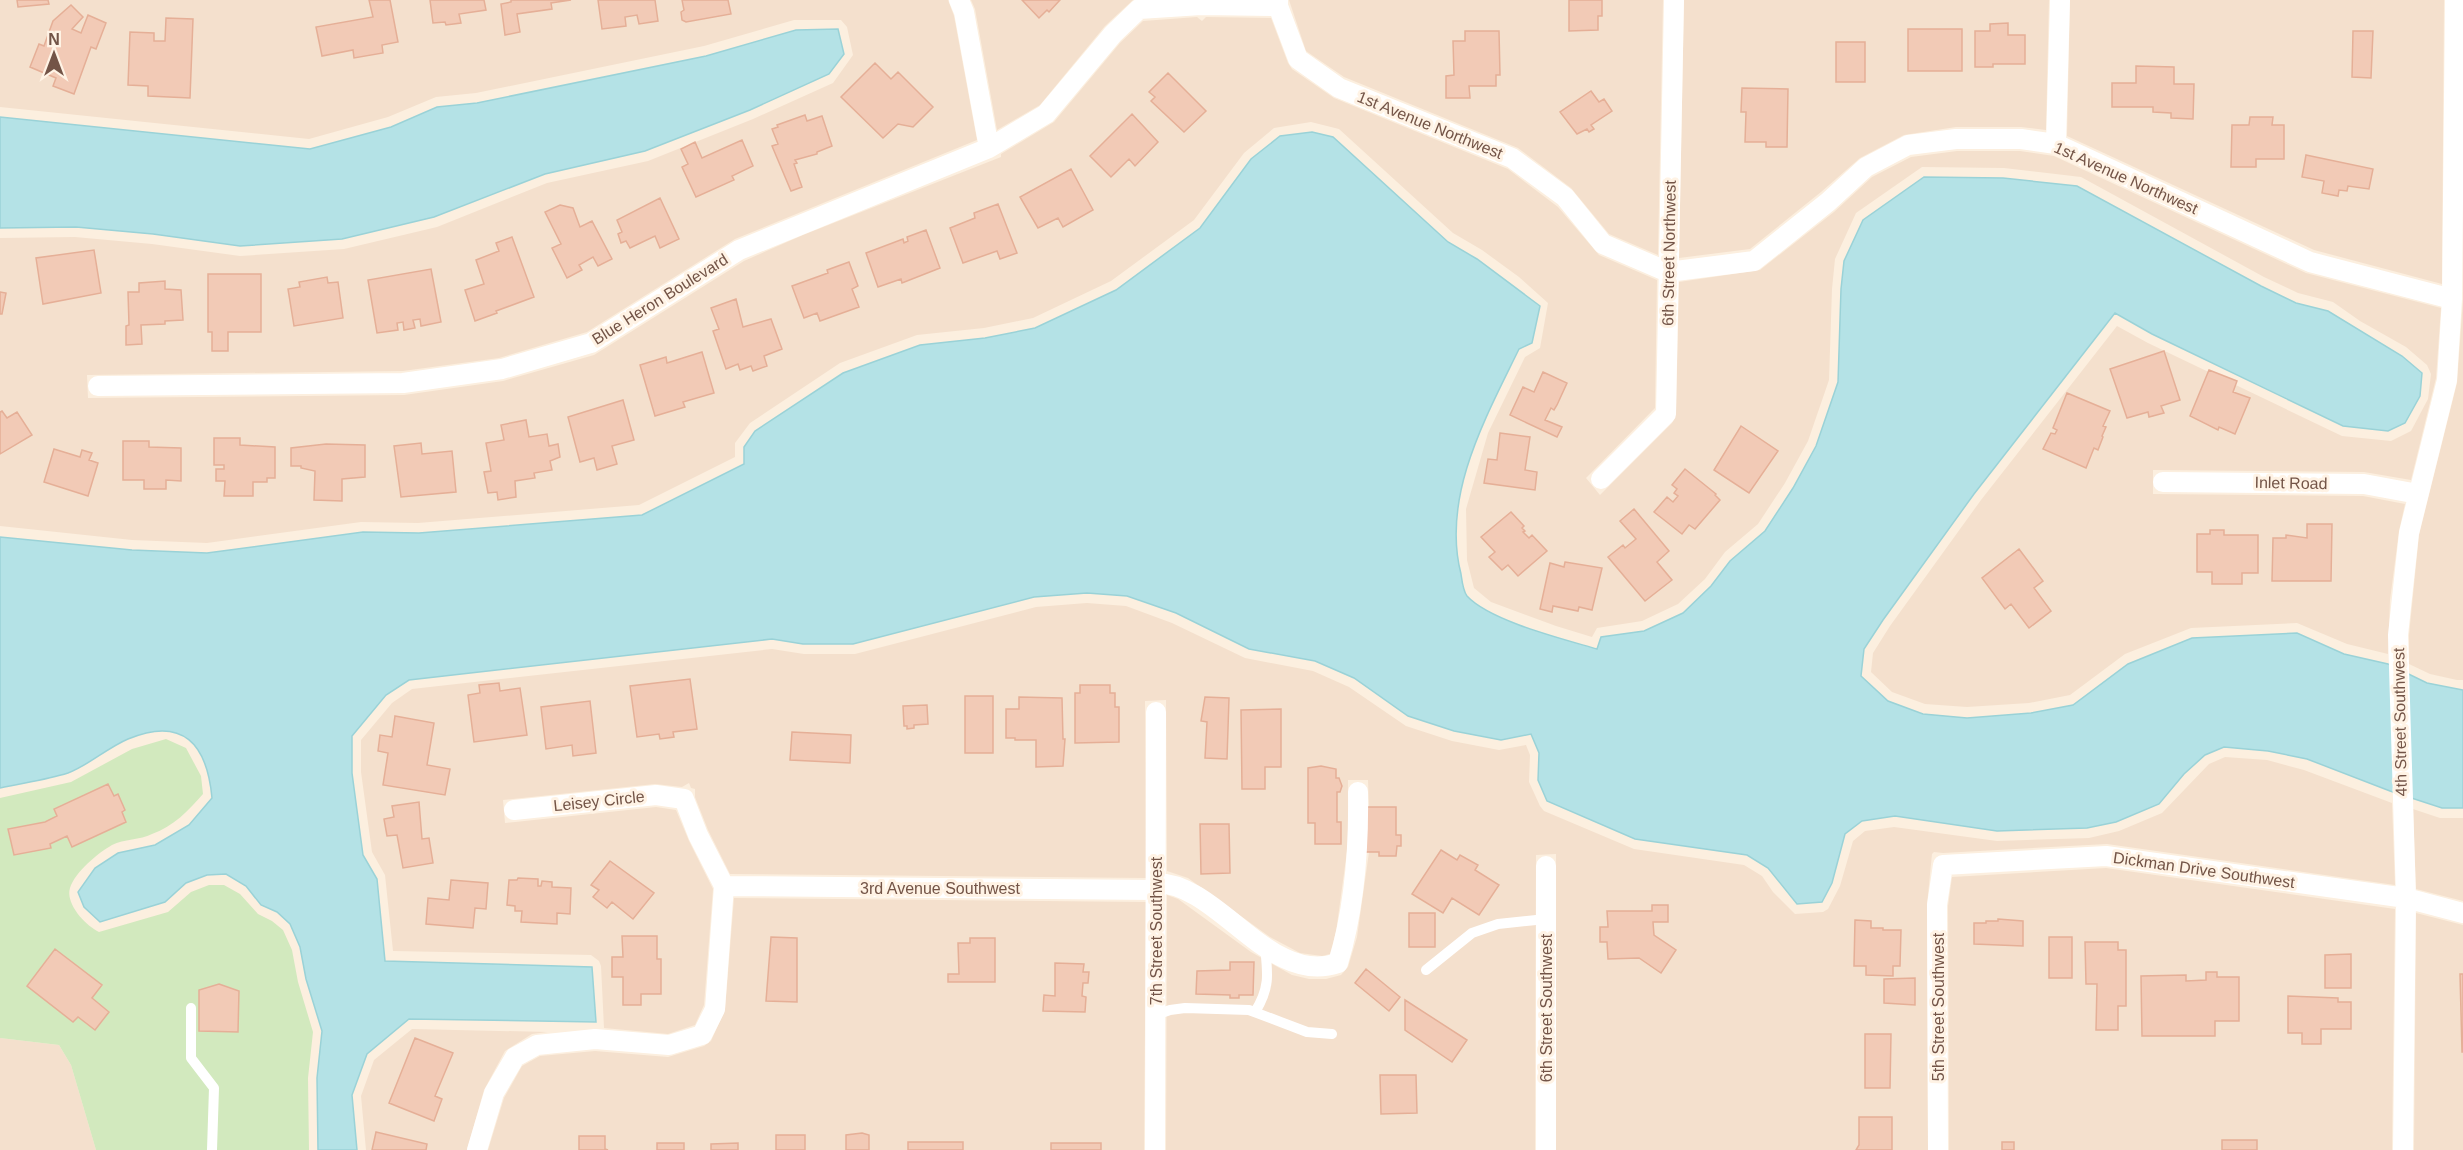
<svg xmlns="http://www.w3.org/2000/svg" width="2463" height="1150" font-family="Arial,sans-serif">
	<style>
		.residential { fill: #f4e0cd }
		.green { fill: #d2e9be }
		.water { fill: #b4e2e6; stroke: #9ad2d7; stroke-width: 1.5 }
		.building { fill: #f2cab6; stroke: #e5af97; stroke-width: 1.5 }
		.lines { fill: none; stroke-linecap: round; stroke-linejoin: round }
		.service { stroke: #fff; stroke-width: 10 }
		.minor { stroke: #fff; stroke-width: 20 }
		.labels { text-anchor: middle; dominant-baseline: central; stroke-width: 6; stroke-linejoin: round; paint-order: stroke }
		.street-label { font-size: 16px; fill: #735447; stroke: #fff3e5 }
	</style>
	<rect width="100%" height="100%" fill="#fcefdf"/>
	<!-- residential -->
	<path class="residential" d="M0,0H948L954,16L977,140L735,239L587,332L499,358L403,371L87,375L88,398L404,395L503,381L594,355L744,261L803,235L1001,157V154L1054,122L1120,43L1143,21L1197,17L1202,21L1206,17L1271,18L1288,63L1292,69L1334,98L1508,169L1558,207L1599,255L1657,280L1655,408L1586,478L1600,495L1672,423L1676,414L1679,282L1760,270L1834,212L1872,177L1911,157L1957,151H2020L2054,156L2306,273L2441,308L2436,378L2411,480L2364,472L2153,470V494L2363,496L2405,504L2399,531L2390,600L2388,654L2347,644L2297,623L2191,628L2125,654L2070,695L2029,703L1967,707L1925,704L1892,692L1871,672L1873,653L1890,626L1981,500L2117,326L2148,343L2342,436L2391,441L2411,431L2428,399L2431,374L2427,365L2406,347L2360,321L2333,302L2298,293L2264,277L2081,177L2004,168L1922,167L1856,213L1835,259L1832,289L1829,380L1808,441L1785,483L1758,524L1725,552L1705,579L1678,604L1642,621L1597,628L1592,637L1556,626L1491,602L1474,588L1467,560L1466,509L1488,433L1525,357L1540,348L1548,303L1519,277L1482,250L1453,233L1339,129L1311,122L1274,128L1244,153L1194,220L1111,281L1033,318L984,328L917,335L840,363L750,423L735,443V457L639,505L418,523L361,522L207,543L132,540L0,526V238L75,237L152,244L240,256L344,249L437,227L547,183L648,161L753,119L833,83L853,55L847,27L841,20H794L704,46L476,93L436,97L388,117L309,139L0,107Z
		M971,0H1133L1105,26L1040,105L997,130L975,9Z
		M1289,0H1663L1658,255L1609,234L1571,188L1518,148L1344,77L1306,51Z
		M1684,0H2049L2046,130L2021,127H1956L1904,135L1860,158L1821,192L1750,249L1679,258Z
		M2070,0H2444L2442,284L2314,250L2067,136Z
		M2463,299V680H2457L2430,674L2409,664V635L2419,535L2457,383Z
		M1087,603L1126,606L1172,623L1245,658L1313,671L1349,687L1406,726L1452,741L1499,750L1526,745L1530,755L1529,782L1540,806L1544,811L1634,849L1744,865L1762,876L1773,892L1795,914L1823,912L1828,909L1840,886L1853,841L1865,831L1894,827L1997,841L2089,838L2119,831L2162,813L2209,764L2225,757L2267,760L2304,770L2392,803L2395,885L2107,844L1943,853L1934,852L1932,854L1927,905L1928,1150H1556V854L1536,855L1535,1150H1166L1167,895L1178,899L1251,952L1292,975L1309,979H1326L1341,975L1348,967L1357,937L1370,845L1368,780H1348V844L1336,932L1330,954L1322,956L1300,953L1270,937L1188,878L1167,871L1166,700L1145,701L1146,878L730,874L708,830L695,797V789L691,788L689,783L682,787L655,784L503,800L505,823L656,807L676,810L689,841L713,889L704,1005L695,1025L668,1034L604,1028L601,966L599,961L591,955L393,951L385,875L372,852L361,772V740L392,703L412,689L772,649L804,654H855L1036,607Z
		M2413,809L2440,818H2463V901L2416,889Z
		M2106,868L2395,909L2392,1150H1949L1948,906L1952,877Z
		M734,898L1146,902L1144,1150H488L504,1098L522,1066L540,1056L595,1051L668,1057L704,1046L711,1041L725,1010Z
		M2416,913L2463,925V1150H2414Z
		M412,1029L548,1032L532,1034L505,1051L484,1090L467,1150H366L361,1096L374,1060Z
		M0,1038L59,1045L71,1065L96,1150H0Z"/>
	<!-- green -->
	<path class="green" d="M166,739L186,748L201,776L203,794C188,811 174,826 152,834C140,840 124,839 112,845C98,853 75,872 70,888C65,904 86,926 99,932L168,912L191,892L209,885H224L240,894L258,914L272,921L283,930L292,950L298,982L313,1032L308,1078L309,1150H96L71,1065L59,1045L0,1038V798L71,782L132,749Z"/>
	<!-- water -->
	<path class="water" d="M838,29L844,54L829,74L750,110L645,151L545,174L434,217L342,239L240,246L153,234L76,227L0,228V117L310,149L391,127L437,107L477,103L706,56L796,30Z
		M1312,132L1333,137L1448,242L1477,259L1540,306L1532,343L1519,349C1486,417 1441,496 1461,574C1462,581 1463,591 1467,596C1490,621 1563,639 1597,649L1601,637L1644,631L1683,613L1711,586L1730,561L1765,531L1793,488L1816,446L1838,382L1841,289L1844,261L1863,220L1924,177L2003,178L2077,186L2261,286L2296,303L2328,311L2402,356L2422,373L2420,396L2405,423L2388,431L2343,426L2152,334L2115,313L1974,494L1883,620L1864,649L1861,676L1888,701L1923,714L1967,718L2031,713L2073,705L2128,664L2192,638L2297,633L2344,654L2388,664L2427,683L2463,690V808H2442L2390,791L2307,759L2268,751L2224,747L2205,755L2184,774L2159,804L2116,822L2087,828L1997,831L1895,816L1862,821L1845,834L1832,883L1822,902L1797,904L1768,868L1747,855L1635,839L1547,801L1538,780L1539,753L1531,734L1501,740L1454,731L1408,716L1354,678L1315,661L1249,649L1176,613L1127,596L1087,593L1034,597L853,644H803L772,639L409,680L386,695L352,736V773L363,855L377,879L385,961L592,967L596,1022L409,1019L367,1054L352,1095L357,1150H318L317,1078L322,1031L306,979L300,947L290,924L277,912L261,905L246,886L226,874L207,875L186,883L165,902L100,922L84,907L78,892L95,868L118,853L155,845L189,825L212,798C207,744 183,716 128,739C107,748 89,765 68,773C46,780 22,783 0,788V537L132,550L207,553L363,532L419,533L642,515L744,464V447L755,431L843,373L920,345L985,338L1035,328L1116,290L1200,228L1251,159L1280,136Z"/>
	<!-- building -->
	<path class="building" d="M17,0H48L49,4L18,7Z
		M369,0H390L398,42L382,45L383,53L354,58L353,50L322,56L316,27L373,17Z
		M430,0H484L486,10L459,14L461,23L446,25L445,22L433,23Z
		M511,0H571L551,3L552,9L517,14L520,32L505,35L501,4L511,2Z
		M598,0H655L658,21L639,24L637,15L625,17L626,26L602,29Z
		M682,0H728L731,14L686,22L682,20L681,12L684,10Z
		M1022,0H1060L1049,12L1047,10L1039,18Z
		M1569,0H1602V16H1598V30L1569,31Z
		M71,5L83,17L72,29L81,33L88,15L106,23L96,49L91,47L74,94L53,86L56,78L30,67L39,44L44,46L53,21Z
		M166,18L193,19L190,98L148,96V86L128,85L130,32L154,33V41H165Z
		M2008,23V35H2025V64H1993V67H1975V31H1990V24Z
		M1908,29H1962V71H1908Z
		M1465,31H1499L1500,75H1496V86H1469L1470,98H1446V76L1454,75L1453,41H1465Z
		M2353,31H2373L2371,78L2352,77Z
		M1836,42H1865V82H1836Z
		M875,63L891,79L898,72L933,107L913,127L898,124L883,138L841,97Z
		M2136,66L2174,67V84H2194L2193,119L2171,118V113L2153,112V107H2112V83H2136Z
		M1168,73L1206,111L1184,132L1151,101L1155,97L1149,92Z
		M1742,88L1788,89L1787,147H1766V142H1745L1746,112H1741Z
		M1591,91L1599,102L1604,99L1612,111L1591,125L1594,129L1589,132L1587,129L1577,134L1560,112Z
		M1132,114L1158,142L1135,166L1129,159L1111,177L1090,156Z
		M805,115L807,121L822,116L832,146L817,152V154L795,160L797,163L794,164L802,187L791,191L772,146L778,144L772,129L778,127L777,125Z
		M2250,117H2273L2272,125H2284V159H2256V167H2231L2232,125H2249Z
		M742,140L753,166L732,176L734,180L696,197L682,167L688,164L681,149L695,142L702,158Z
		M2306,155L2373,169L2369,189L2348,186L2347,191L2339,190L2338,196L2322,193L2324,181L2302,177Z
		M1071,169L1093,210L1063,227L1058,218L1038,228L1020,197Z
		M660,198L679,239L660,248L655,236L630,248L626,241L621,243L618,234L622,232L617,220Z
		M998,204L1017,253L1000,259L997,251L963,263L950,228L975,218L974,213Z
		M560,205L573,208L580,227L592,221L612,259L598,266L593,257L579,265L582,270L567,278L552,248L561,244L545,212Z
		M926,230L940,268L902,283L901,279L878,287L866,253L903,239L904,243L908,241L907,237Z
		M512,237L534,297L496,311L497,313L475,321L465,290L484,284L476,260L499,251L496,243Z
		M94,250L101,293L43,304L36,258Z
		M849,262L858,286L852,289L859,307L820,321L817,313L804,318L792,286L828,273L827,270Z
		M431,269L441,322L421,326L420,319L413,320L415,328L404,330L403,322L397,323L398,330L377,333L368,280Z
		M208,274H261V332H228V351H212V332H208Z
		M327,277L328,283L338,282L343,318L294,326L288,289L300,287L299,282Z
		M165,281V289L181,290L183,320L165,321V324L141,325L142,344L126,345V326L129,325L128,292H139V283Z
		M0,292L6,293L2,314H0Z
		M736,299L743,327L771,319L782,349L764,356L767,366L753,371L751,366L740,370L738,364L726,369L713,331L719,329L711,308Z
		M2164,351L2180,400L2161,406L2164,413L2149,417L2148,412L2127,418L2110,369Z
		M702,352L714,393L683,402L685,407L655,416L640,365L666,357L667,363Z
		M2209,370L2237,381L2233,392L2250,398L2235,434L2219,427L2218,430L2190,416Z
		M1543,372L1567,383L1557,405L1554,410L1551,408L1545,420L1562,427L1557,437L1510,415L1523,387L1534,392Z
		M2067,393L2110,411L2103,426L2106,427L2102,436L2103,437L2098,450L2094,448L2086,468L2043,449L2051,433L2055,434L2057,430L2053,428Z
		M623,400L634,440L612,446L617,464L597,470L594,458L580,462L568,417Z
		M2,411L7,418L17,412L32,435L0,454V412Z
		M526,420L529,437L547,434L549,446L558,444L560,457L550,461L552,470L534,473L535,478L515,481L516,497L498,500L497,492L488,493L484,472L491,471L486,443L504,440L501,425Z
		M1741,426L1778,451L1749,493L1714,470Z
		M1500,433L1530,437L1525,470L1537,472L1535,490L1484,483L1488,459L1497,460Z
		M214,438H240V445L275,447V478H267V482H253V496H224L225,481H216V469H224V465H214Z
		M123,441H149V447L181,448V481L166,480V489H144V480H123Z
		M421,443L422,454L452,451L456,492L401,497L394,446Z
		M326,444L365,445V477L342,479V501L314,500L315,471L301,468V466H291V448Z
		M54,449L80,457L82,450L92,453L89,460L98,463L88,496L44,482Z
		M1685,469L1716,494L1715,495L1720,500L1695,529L1689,525L1682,534L1654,512L1667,497L1673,502L1678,496L1674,493L1677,489L1672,485Z
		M1634,509L1669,551L1657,562L1672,580L1645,601L1608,557L1623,545L1625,548L1636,539L1620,521Z
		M1511,512L1524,526L1522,528L1525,531L1523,532L1529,538L1532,535L1547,551L1518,576L1508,565L1502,570L1489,557L1495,552L1481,537Z
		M2307,524H2332L2331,581H2272L2273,538H2286V535L2307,538Z
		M2210,530H2224V535H2258V573H2242V584H2212V572H2197V534H2210Z
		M2019,549L2043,581L2034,588L2051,611L2029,628L2011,604L2005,609L1982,578Z
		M1565,562L1602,568L1592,610L1579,607L1578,611L1553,606L1552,612L1540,609L1550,563L1564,567Z
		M690,679L697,729L673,732L674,737L660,739L659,734L637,737L630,686Z
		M499,683L500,691L520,688L527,735L474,742L468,695L480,693L479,685Z
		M1080,685H1110V693H1115V707H1119V742L1075,743V693H1080Z
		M965,696H993V753H965Z
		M1019,697L1062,698L1063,739H1065L1063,766L1036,767V740H1015V738H1006V709H1019Z
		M1205,697L1229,698L1227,759L1205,758L1207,722L1201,721Z
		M590,701L596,753L573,756L572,745L546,749L541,707Z
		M927,705L928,724L914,725V728L907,729V726H904L903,706Z
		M1281,709V767H1265V789H1242L1241,710Z
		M395,716L434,723L427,765L450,769L445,795L383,785L388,753L378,751L380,735L392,737Z
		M792,732L851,735L850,763L790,760Z
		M1321,766L1336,769V778H1339L1342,786L1340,792H1337V822H1341V844H1315V823H1308V768Z
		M108,784L114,796L118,794L125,810L122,812L126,822L72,847L67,836L50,844L51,848L14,855L8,829L45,822L57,816L54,809Z
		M419,802L422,839L429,838L433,863L403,868L397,835L387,836L384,819L394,817L392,806Z
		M1367,807H1396V835H1401V846H1397L1396,856H1379V852H1365Z
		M1200,824H1229L1230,873L1201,874Z
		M1441,850L1457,860L1460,855L1478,865L1475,870L1499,885L1479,915L1452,898L1443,913L1412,894Z
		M610,861L654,893L633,919L612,902L607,908L593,897L599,890L591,885Z
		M518,878L538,879V886H541L542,881L552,882V887L571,888L570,914L557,913V924L521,922L522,911H515V906L507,905L509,880H517Z
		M451,880L488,883L486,909L475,908L473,928L426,924L428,898L449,900Z
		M1652,905H1668V922H1653L1654,935L1676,950L1661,973L1639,958L1608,959L1607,942H1600V927H1608L1607,911H1652Z
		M1409,913H1435V947H1409Z
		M1998,919L2023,921V946L1974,944V923H1986V921H1998Z
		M1855,920L1871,921V928H1883V930H1901L1900,966H1893V976L1866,975V966H1854Z
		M622,936H657V959H661V994H641V1005H623V977H612V957H623Z
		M771,937L797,938V1002L766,1001Z
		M2049,937H2072V978H2049Z
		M970,938H995V982H948V974H959L958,943H970Z
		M2085,942H2118V950H2126V1006H2118V1030H2096L2097,984H2086Z
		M55,949L102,985L92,998L109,1012L95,1030L78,1017L73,1022L27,986Z
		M2351,954V988H2325V955Z
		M1230,962H1254L1253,995H1239V998H1230V995L1196,994L1197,971L1230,970Z
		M1055,963L1084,964L1083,972H1089L1088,983H1083L1082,996L1086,997L1085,1012L1043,1011L1044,995L1055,996Z
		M1366,969L1400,997L1389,1011L1355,983Z
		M2206,972H2217V977H2239V1021H2215V1036H2142L2141,976L2186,975V981L2206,980Z
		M2460,974H2463V1052H2462Z
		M1915,978V1005L1884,1003V979Z
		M219,984L239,991L238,1032L199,1031V990Z
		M2288,996L2338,998V1002H2351V1029H2321V1044H2302V1033H2288Z
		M1405,1000L1467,1040L1452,1062L1405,1030Z
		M1865,1034H1891L1890,1088H1865Z
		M415,1038L453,1053L435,1096L442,1099L434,1121L389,1103Z
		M1380,1075H1416L1417,1113L1381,1114Z
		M1859,1117H1892V1150H1856L1859,1145Z
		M376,1132L427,1144L426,1150H372Z
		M862,1133L869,1135V1150H846V1135Z
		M776,1135H805V1150H776Z
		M579,1136H605V1149L608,1150H579Z
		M2222,1140H2257V1150H2222Z
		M908,1142H963V1150H908Z
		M2002,1142H2014V1150H2002Z
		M657,1143H684V1150H657Z
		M738,1143V1150H711V1144Z
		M1051,1143H1101V1150H1051Z"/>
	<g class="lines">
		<!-- service -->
		<path class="service" d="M1426,970L1472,933L1498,924L1546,919
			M191,1008V1058L214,1088L212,1150
			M1255,1012C1270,988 1268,974 1265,947
			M1156,1015L1170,1010L1185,1008L1249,1010L1307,1032L1332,1034"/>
		<!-- minor -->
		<path class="minor" d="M959,0L964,12L989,148
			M1278,0V6L1298,59L1339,88L1512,158L1565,197L1603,244L1668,272L1754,261L1828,202L1866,167L1908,145L1956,139H2021L2056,144L2310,262L2452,299
			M2056,144L2060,0
			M98,386L403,383L502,369L591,343L739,250L989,148L1046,114L1113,34L1139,9L1201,5L1278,6
			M1601,479L1666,414L1674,0
			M2163,482L2364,484L2418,494
			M514,810L656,795L684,799L698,835L724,886
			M1156,883C1219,883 1269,987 1338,963C1355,907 1359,850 1358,792
			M724,886L1157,890
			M477,1150L494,1093L515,1057L537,1045L595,1039L669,1045L702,1035L715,1009L724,886
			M1155,1150L1156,712
			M1546,1150V866
			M1938,1150L1937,905L1943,865L2106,856L2406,898L2463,913
			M2403,1150L2406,898L2398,635L2409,533L2447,380L2452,299L2455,0"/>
	</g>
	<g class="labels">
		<!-- street labels -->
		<g class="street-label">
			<text transform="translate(1430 125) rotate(22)">1st Avenue Northwest</text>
			<text transform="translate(2126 178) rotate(24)">1st Avenue Northwest</text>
			<text transform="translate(1669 253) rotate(-89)">6th Street Northwest</text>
			<text transform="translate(660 299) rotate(-32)">Blue Heron Boulevard</text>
			<text transform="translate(2291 483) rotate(1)">Inlet Road</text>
			<text transform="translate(2400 722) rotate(-91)">4th Street Southwest</text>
			<text transform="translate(599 801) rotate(-6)">Leisey Circle</text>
			<text transform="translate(2204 870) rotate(8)">Dickman Drive Southwest</text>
			<text x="940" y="888">3rd Avenue Southwest</text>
			<text transform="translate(1156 931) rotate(-90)">7th Street Southwest</text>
			<text transform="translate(1938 1007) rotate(-90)">5th Street Southwest</text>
			<text transform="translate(1546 1008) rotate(-90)">6th Street Southwest</text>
		</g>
	</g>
	<!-- north arrow -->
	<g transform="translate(54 54)" stroke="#fff3e5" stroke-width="4.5" paint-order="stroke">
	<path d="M0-4.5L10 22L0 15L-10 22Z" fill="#735447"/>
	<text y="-9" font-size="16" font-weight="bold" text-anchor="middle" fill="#735447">N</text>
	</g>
</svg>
